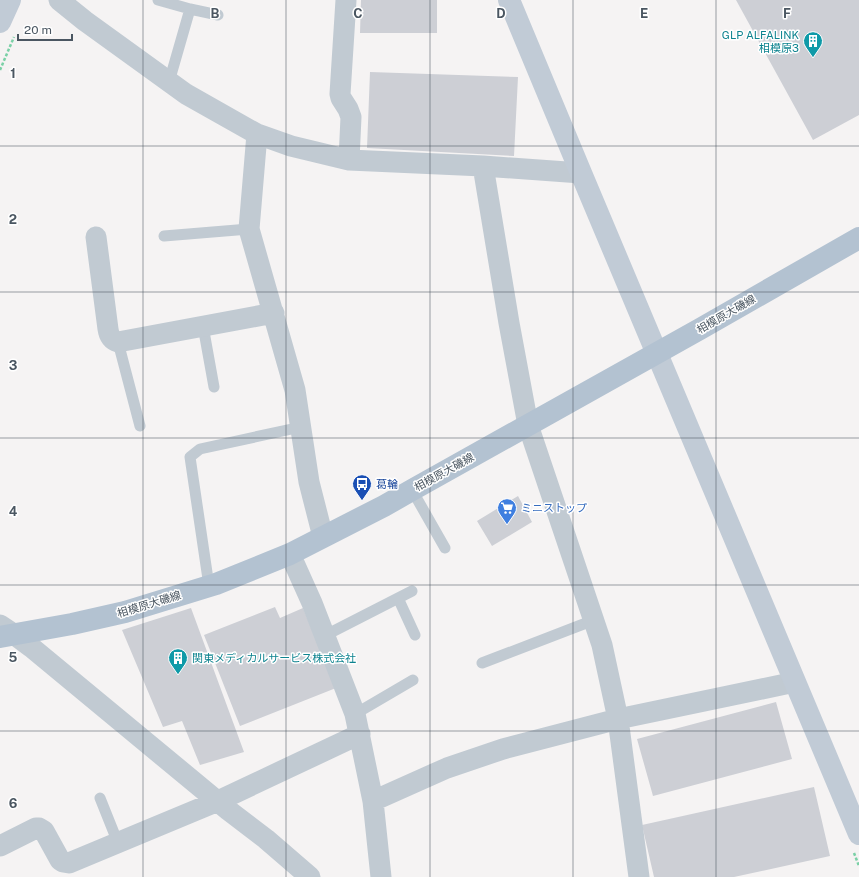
<svg xmlns="http://www.w3.org/2000/svg" width="859" height="877" font-family="'Public Sans','Noto Sans JP',sans-serif">
	<style>
		.building { fill: #cdcfd5 }
		.lines { fill: none; stroke-linecap: round; stroke-linejoin: round }
		.path { stroke: #7ad0a6; stroke-width: 2.5; stroke-dasharray: 3 2; stroke-linecap: butt }
		.lane { stroke: #c1cad2; stroke-width: 11 }
		.street { stroke: #c1cad2; stroke-width: 21 }
		.secondary { stroke: #c1cbd6; stroke-width: 22 }
		.primary { stroke: #b3c2d1; stroke-width: 22 }
		.grid { fill: none; stroke: #4a5661; stroke-width: 1; stroke-opacity: 0.55 }
		.labels { text-anchor: middle; dominant-baseline: central; stroke-width: 3; stroke-linejoin: round; paint-order: stroke }
		.culture-label { font-size: 11px; fill: #0d838f; stroke: #fff; text-anchor: end }
		.street-label { font-size: 11px; fill: #4a5661; stroke: #fff }
		.transit-label { font-size: 11px; fill: #164399; stroke: #fff; text-anchor: start }
		.shop-label { font-size: 11px; fill: #366cbe; stroke: #fff; text-anchor: start }
		.grid-label { font-size: 13px; text-anchor: middle; font-weight: bold; fill: #4a5661; stroke: #fff; stroke-width: 3; stroke-linejoin: round; paint-order: stroke }
	</style>
	<rect width="100%" height="100%" fill="#f5f3f3"/>
	<!-- building -->
	<path class="building" d="M361,0H437V33H360Z
		M736,0H859V115L813,140Z
		M370,72L518,77L514,156L367,148Z
		M518,496L532,522L492,546L477,521Z
		M275,607L280,618L303,608L336,688L240,726L204,635Z
		M191,608L244,752L200,765L182,721L163,727L122,630Z
		M776,702L792,759L653,796L637,739Z
		M814,787L830,856L734,877H654L642,825Z"/>
	<g class="lines">
		<!-- path -->
		<path class="path" d="M0,70L14,37
			M854,853L859,866"/>
		<!-- lane -->
		<path class="lane" d="M158,0L190,9L169,82
			M190,9L218,15
			M164,236L249,229
			M203,326L214,387
			M118,342L140,426
			M412,490L445,548
			M209,586L190,457L200,449L301,427
			M398,598L415,635
			M324,636L412,591
			M482,663L594,620
			M355,714L413,680
			M100,798L118,843"/>
		<!-- street -->
		<path class="street" d="M59,0L85,21L186,94L257,134L291,146L349,160L483,166L581,173
			M346,0L340,94L341,98L348,109L351,117L349,160
			M257,134L249,229L295,390L309,482L323,537
			M483,166L509,323L528,425L602,645L618,719L639,877
			M96,237L108,329C109,336 111,340 118,342L274,313
			M290,554L312,603L355,714L373,801L381,877
			M0,625L15,635L31,647L228,810L266,839L310,877
			M373,801L447,768L503,749L618,719L795,682
			M0,846L36,828H39L44,831L60,860L63,862L69,863L218,801L360,734"/>
		<!-- secondary -->
		<path class="secondary" d="M509,0L581,173L859,834
			M0,22L10,0"/>
		<!-- primary -->
		<path class="primary" d="M0,637L72,624L125,612L216,584L290,554L384,506L412,490L700,329L859,238"/>
	</g>
	<!-- grid -->
	<path class="grid" d="M143,0V877M286,0V877M430,0V877M573,0V877M716,0V877M0,146H859M0,292H859M0,438H859M0,585H859M0,731H859"/>
	<!-- icons -->
	<defs>
		<g id="building-pin" transform="scale(1)"><path d="M0 17L-7.5 6A9.5 9.5 0 1 1 7.5 6Z" fill="#0f9aa8" stroke="#fff"/><path d="M-4-6H4V6H1V3H-1V6H-4ZM-2.5-4.3h1.7v1.8h-1.7ZM.8-4.3h1.7v1.8H.8ZM-2.5-1h1.7V.8h-1.7ZM.8-1h1.7V.8H.8Z" fill="#fff"/></g>
		<g id="bus-pin" transform="scale(1)"><path d="M0 17L-7.5 6A9.5 9.5 0 1 1 7.5 6Z" fill="#1a4fb4" stroke="#fff"/><path d="M-5-6H5V4H4V6H2V4H-2V6H-4V4H-5ZM-3.5-4V0h7V-4ZM-3.5 1.2v1.5H-2V1.2ZM2 1.2v1.5H3.5V1.2Z" fill="#fff"/></g>
		<g id="supermarket-pin" transform="scale(1)"><path d="M0 17L-7.5 6A9.5 9.5 0 1 1 7.5 6Z" fill="#3f7fe0" stroke="#fff"/><path d="M-6-5.5h2.5l.6 2H6L4.5 2H-2.5L-4.4-4H-6ZM-1.5 3.2a1.3 1.3 0 1 0 .1 0ZM3 3.2a1.3 1.3 0 1 0 .1 0Z" fill="#fff"/></g>
	</defs>
	<g fill-rule="evenodd">
		<use href="#building-pin" x="813" y="41"/>
		<use href="#bus-pin" x="362" y="484"/>
		<use href="#supermarket-pin" x="507" y="508"/>
		<use href="#building-pin" x="178" y="658"/>
	</g>
	<g class="labels">
		<!-- culture labels -->
		<g class="culture-label">
			<text x="799" y="35">GLP ALFALINK<tspan x="799" dy="13">相模原3</tspan></text>
			<text x="192" y="658" text-anchor="start">関東メディカルサービス株式会社</text>
		</g>
		<!-- street labels -->
		<g class="street-label">
			<text transform="translate(726 314) rotate(-30)">相模原大磯線</text>
			<text transform="translate(444 472) rotate(-29)">相模原大磯線</text>
			<text transform="translate(149 604) rotate(-17)">相模原大磯線</text>
		</g>
		<!-- transit labels -->
		<g class="transit-label">
			<text x="376" y="484">葛輪</text>
		</g>
		<!-- shop labels -->
		<g class="shop-label">
			<text x="521" y="508">ミニストップ</text>
		</g>
	</g>
	<g class="grid-label">
		<text x="215" y="18">B</text>
		<text x="358" y="18">C</text>
		<text x="501" y="18">D</text>
		<text x="644" y="18">E</text>
		<text x="787" y="18">F</text>
		<text x="13" y="78">1</text>
		<text x="13" y="224">2</text>
		<text x="13" y="370">3</text>
		<text x="13" y="516">4</text>
		<text x="13" y="662">5</text>
		<text x="13" y="808">6</text>
	</g>
	<!-- scale -->
	<path d="M18 34v6h54v-6" fill="none" stroke="#4a5661" stroke-width="2"/>
	<text x="24" y="34" font-size="12" fill="#4a5661" stroke="#ffffff" stroke-width="3" paint-order="stroke">20 m</text>
</svg>
